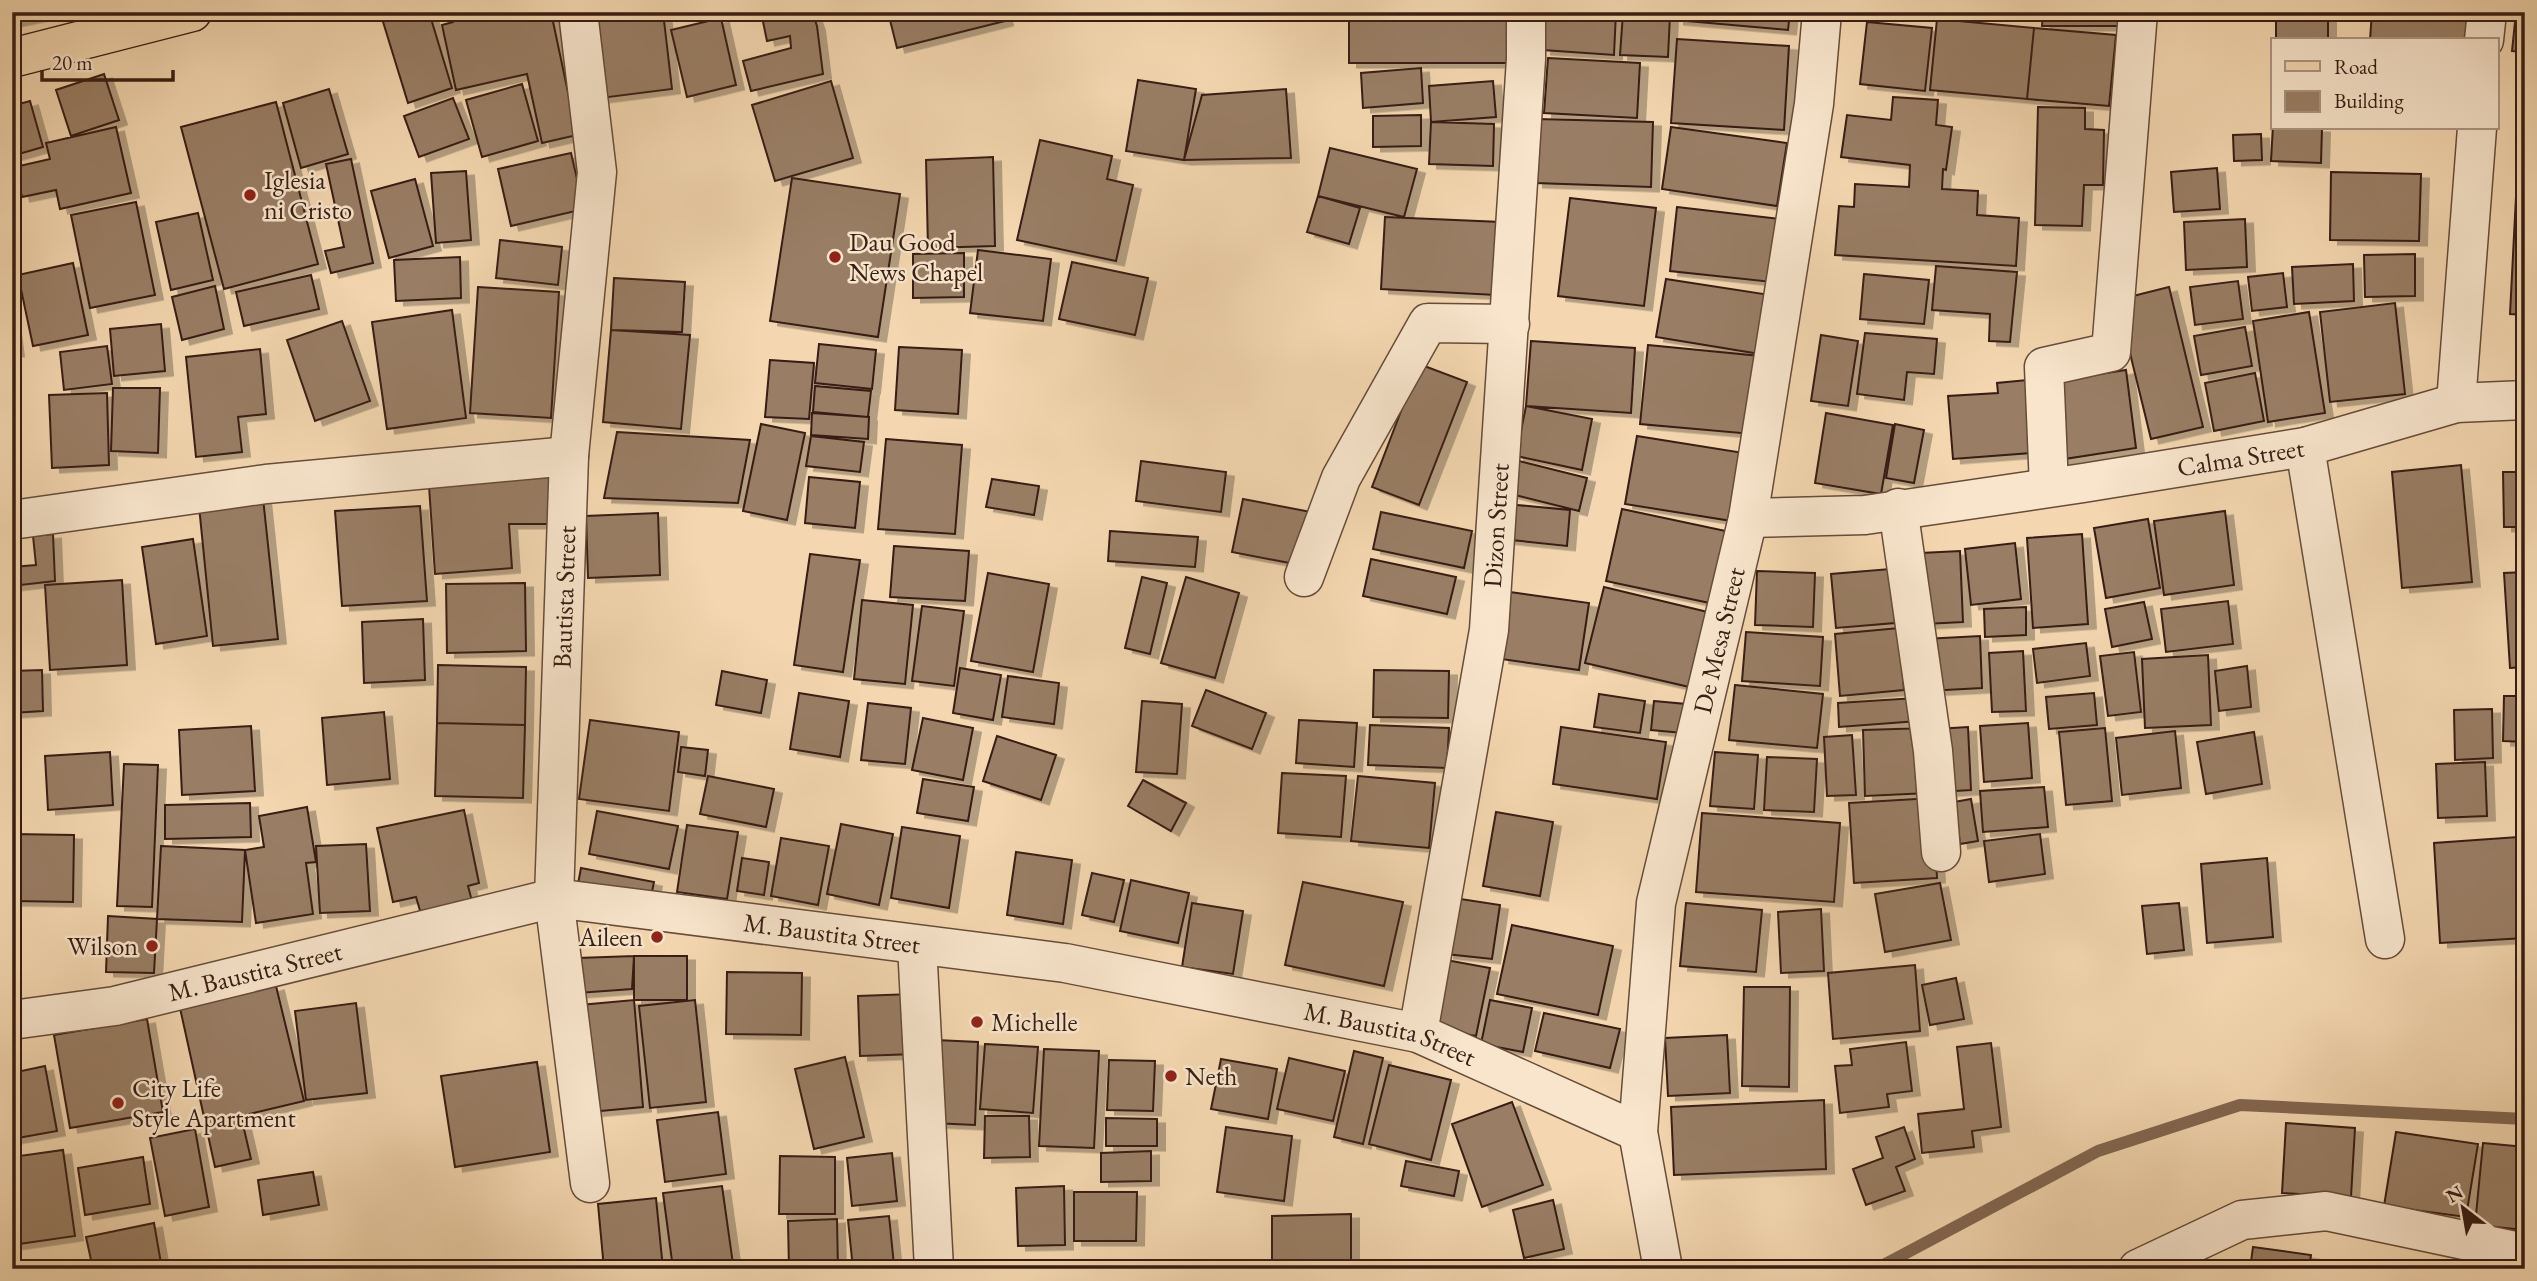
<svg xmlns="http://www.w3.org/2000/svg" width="2537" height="1281" font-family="'EB Garamond',serif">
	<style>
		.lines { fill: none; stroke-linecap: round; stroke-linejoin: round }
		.stream { stroke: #826751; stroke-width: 12 }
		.building { fill: #997e65; stroke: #371d13; stroke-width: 2; filter: url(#shadow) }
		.minor-casing { stroke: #664c3a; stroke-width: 41 }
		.major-casing { stroke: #371d13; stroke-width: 41 }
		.minor { stroke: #f8e5cc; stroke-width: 38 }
		.major { stroke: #f4d7b0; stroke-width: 38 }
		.poi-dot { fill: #8f2418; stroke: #f8e5cc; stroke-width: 2.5 }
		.labels { text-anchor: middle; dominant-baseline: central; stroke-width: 5; stroke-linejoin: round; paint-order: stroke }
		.poi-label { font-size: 26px; fill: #371d13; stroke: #f8e5cc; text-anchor: start }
		.street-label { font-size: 26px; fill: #371d13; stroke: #f8e5cc }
	</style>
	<defs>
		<filter id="shadow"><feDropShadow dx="8" dy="4.5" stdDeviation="0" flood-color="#0004"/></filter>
	</defs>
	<rect width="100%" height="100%" fill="#f4d7b0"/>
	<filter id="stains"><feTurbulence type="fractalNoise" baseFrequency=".00286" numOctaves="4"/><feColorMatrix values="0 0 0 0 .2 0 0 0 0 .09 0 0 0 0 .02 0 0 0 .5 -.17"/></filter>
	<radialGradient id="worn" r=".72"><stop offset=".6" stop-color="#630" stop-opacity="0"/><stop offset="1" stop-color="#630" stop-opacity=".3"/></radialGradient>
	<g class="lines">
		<!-- stream -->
		<path class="stream" d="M1876,1269L2098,1151L2240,1105L2525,1119"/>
	</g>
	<!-- building -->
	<path class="building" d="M12,12H61L12,22Z
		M380,12H429L452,88L408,103Z
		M450,12H551L577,135L542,143L527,74L456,90L442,25L453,22Z
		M592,12H663L672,89L601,98Z
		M761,12H812L817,26L823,74L751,91L743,61L791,48L790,36L767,41Z
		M888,12H1003L1005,21L897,48Z
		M1349,12H1508L1507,63H1349Z
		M1545,12H1616L1614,55L1543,50Z
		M1676,12H1790L1788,30L1676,20Z
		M2043,12H2121L2120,26H2042Z
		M2276,12H2328V40H2276Z
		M2372,12L2467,17L2465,40H2370Z
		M2516,12H2525V52L2512,51Z
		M1623,13L1670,15L1668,57L1620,55Z
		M721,18L736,85L687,97L671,30Z
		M1937,19L2034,28L2027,99L1930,90Z
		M1867,22L1932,28L1925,91L1860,84Z
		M2034,28L2116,35L2109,106L2027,99Z
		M1677,39L1789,46L1784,130L1671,123Z
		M1548,58L1640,63L1637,118L1544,113Z
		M1421,68L1423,103L1363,108L1361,73Z
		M104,74L119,120L71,136L56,90Z
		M2522,79H2525V315L2510,314Z
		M1138,80L1196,89L1184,160L1126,151Z
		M831,81L853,158L775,181L752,105Z
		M1493,81L1496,117L1431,122L1429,86Z
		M522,84L538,141L482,157L466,100Z
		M329,89L348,154L301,168L283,103Z
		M1286,89L1291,158L1184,160L1202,95Z
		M1893,97L1938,100L1936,125L1952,127L1946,170L1943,169L1942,189L1978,191L1977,215L2019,218L2016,266L1835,255L1839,206L1854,207L1855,184L1909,187L1910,165L1841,157L1847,115L1891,120Z
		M453,98L469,139L419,157L404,116Z
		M30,101L43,147L12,156V106Z
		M276,102L318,264L224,289L181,127Z
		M2038,107L2085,108V129L2104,130L2103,185H2084L2082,226L2035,225Z
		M1421,115V146L1373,147V116Z
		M1537,119L1653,122L1651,187L1535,183Z
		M1431,122L1494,124L1493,166L1429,164Z
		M2273,125V128H2322L2321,163L2271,161Z
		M116,127L131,193L60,209L56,190L22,197L15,167L50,159L46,143Z
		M1671,127L1787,143L1777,206L1662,189Z
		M2261,134L2262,160L2234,161L2233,135Z
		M1040,140L1112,156L1107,179L1133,185L1116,261L1017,240Z
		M1330,148L1417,169L1404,217L1318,196Z
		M571,153L584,209L511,226L498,169Z
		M993,157L995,246L928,248L926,160Z
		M351,159L373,263L331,273L325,251L344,247L326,164Z
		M2217,168L2220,209L2174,212L2171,172Z
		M466,171L471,240L436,243L431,173Z
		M2331,172L2421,174L2419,241L2330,240Z
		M792,178L900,194L878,337L770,321Z
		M415,179L433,246L389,258L371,191Z
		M1318,196L1360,208L1349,244L1307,232Z
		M1570,198L1656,208L1644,306L1558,296Z
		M136,202L155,295L90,308L71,215Z
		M1677,207L1780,219L1772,282L1670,271Z
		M198,213L213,280L171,290L156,222Z
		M1385,217L1501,222L1496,295L1381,289Z
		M2245,219L2247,267L2186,270L2184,222Z
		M500,240L562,247L558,285L496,278Z
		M978,250L1051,259L1043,321L970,313Z
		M964,253V297L913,298V254Z
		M2415,254V296L2365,297L2364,255Z
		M460,257L461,298L396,301L394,260Z
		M1072,262L1148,278L1135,335L1059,319Z
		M73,263L88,335L33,346L18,275Z
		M2353,264L2354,301L2294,304L2292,267Z
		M1936,266L2017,272L2010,342L1989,341L1990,314L1932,310Z
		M2283,273L2287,307L2252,311L2248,277Z
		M1864,274L1929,280L1924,324L1860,319Z
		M311,275L319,309L244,326L236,292Z
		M614,278L685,282L682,332L611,330Z
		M1666,279L1770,295L1760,354L1656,337Z
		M2238,281L2243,319L2195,325L2190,287Z
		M215,286L224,329L182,340L172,297Z
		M478,287L559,292L551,418L470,413Z
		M2169,287L2203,427L2151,439L2117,300Z
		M2395,303L2405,394L2330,402L2320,312Z
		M452,310L466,418L387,429L372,322Z
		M2309,312L2325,413L2268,422L2253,321Z
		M342,321L370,401L315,421L287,340Z
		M12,322L16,352H12Z
		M161,324L165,371L114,376L110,329Z
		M2245,327L2252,366L2201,375L2194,336Z
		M611,330L690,335L681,429L603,422Z
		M1865,333L1937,339L1934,374L1907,372L1904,400L1857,394Z
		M1821,335L1858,341L1848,406L1811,401Z
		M1531,341L1635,348L1631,413L1526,406Z
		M819,344L876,350L872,389L815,383Z
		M1648,345L1760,356L1752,434L1640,424Z
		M107,346L112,384L64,390L60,352Z
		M899,347L962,350L958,414L895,410Z
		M260,349L266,414L238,417L242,452L196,457L186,357Z
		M770,360L814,363L809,419L765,417Z
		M1419,364L1467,382L1419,505L1372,487Z
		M2126,370L2136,448L2058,460L2046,382Z
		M2255,373L2264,421L2214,431L2205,383Z
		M2027,380L2031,453L1953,459L1948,396L1998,393L1997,383Z
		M815,386L871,391L868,417L813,412Z
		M113,388H160L158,453L111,451Z
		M107,393L109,465L52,468L49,395Z
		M1526,406L1592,419L1582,470L1516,456Z
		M812,413L869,417L868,439L811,435Z
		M1826,413L1893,425L1881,494L1815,483Z
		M761,424L805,433L787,520L743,511Z
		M1895,424L1924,430L1914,483L1886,478Z
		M617,432L750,440L738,503L604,498Z
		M811,436L864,442L860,472L806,466Z
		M1637,436L1750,454L1738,522L1625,504Z
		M886,439L962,445L955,534L878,529Z
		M1141,461L1226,472L1221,512L1136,501Z
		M1519,461L1587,478L1579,511L1511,494Z
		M2461,465L2472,582L2402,588L2392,472Z
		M2503,472H2525V527H2504Z
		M550,477L551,524H509L512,568L435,574L429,486Z
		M809,477L860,482L855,528L805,523Z
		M992,479L1039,486L1034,515L986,507Z
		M263,498L278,639L213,646L199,506Z
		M1243,499L1311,512L1300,565L1232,552Z
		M1506,504L1570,510L1567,546L1502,539Z
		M420,506L427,601L342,606L335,511Z
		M1622,509L1735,533L1719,605L1606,581Z
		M2225,511L2234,585L2164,595L2154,521Z
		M1381,512L1472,531L1464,568L1373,549Z
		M658,513L660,575L588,578L586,516Z
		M2148,519L2160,588L2106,598L2094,528Z
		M1110,531L1198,537L1195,567L1108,561Z
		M53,534L55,581L12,586V567L36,565L33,536Z
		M2082,534L2088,624L2033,628L2027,538Z
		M193,539L207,636L156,644L142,547Z
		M2015,543L2021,599L1971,605L1965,549Z
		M894,546L969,551L965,601L890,597Z
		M1960,551L1963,622L1925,624L1921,553Z
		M810,554L860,560L843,672L794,665Z
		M1371,559L1456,577L1447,614L1363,596Z
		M1890,569L1895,623L1836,628L1831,574Z
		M1757,571L1815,573L1813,627L1755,625Z
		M2525,572V667L2510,668L2504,573Z
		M988,573L1049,584L1033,672L971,661Z
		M1142,577L1167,583L1150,654L1125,648Z
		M1186,577L1239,593L1215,678L1161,663Z
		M122,580L127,665L50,670L45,585Z
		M525,583L526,651L447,653L446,584Z
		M1604,587L1716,614L1698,689L1585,663Z
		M1510,592L1589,603L1579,670L1501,659Z
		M862,600L913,605L905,684L854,679Z
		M2228,601L2233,644L2166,652L2161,609Z
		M2144,602L2152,639L2112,647L2105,609Z
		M922,606L964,611L954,686L912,681Z
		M2026,607V635L1985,637L1984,609Z
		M423,619L425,680L364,683L362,622Z
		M1899,628L1904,690L1840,696L1835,634Z
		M1746,632L1823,637L1820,686L1742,681Z
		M1980,636L1982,688L1927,691L1924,639Z
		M2086,643L2090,676L2037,683L2033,649Z
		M2023,651L2026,711L1992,712L1989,653Z
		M2134,652L2141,712L2108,716L2100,656Z
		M2208,655L2211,725L2145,728L2142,659Z
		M438,665L526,667L525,725L437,723Z
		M2247,666L2251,707L2219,711L2215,671Z
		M960,668L1001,675L993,720L953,713Z
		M42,670L43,711L12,713V671Z
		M1374,670L1449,671L1448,718L1373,717Z
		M722,671L767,680L761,713L716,705Z
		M1008,676L1059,683L1054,724L1002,717Z
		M1735,685L1823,694L1817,748L1729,740Z
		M1206,690L1266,713L1252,749L1192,726Z
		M799,693L849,701L840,757L790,749Z
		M2094,693L2097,725L2049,729L2046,697Z
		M1599,694L1645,701L1640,733L1594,727Z
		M2504,696H2525V742L2503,741Z
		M1916,698L1918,721L1839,727L1838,703Z
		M1142,701L1182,704L1177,774L1136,772Z
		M1654,701L1686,704L1683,733L1651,730Z
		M868,703L911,708L905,764L861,760Z
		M2492,709L2493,758L2455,760L2454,710Z
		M384,712L390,779L327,785L322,718Z
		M923,718L973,728L963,780L912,770Z
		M590,720L679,732L669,811L579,799Z
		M1299,720L1357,723L1354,767L1296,763Z
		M437,723L525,725L523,798L435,796Z
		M2028,723L2032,778L1984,782L1980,726Z
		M1370,725L1449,728L1447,768L1368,765Z
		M251,726L255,791L182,795L179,730Z
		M1561,727L1666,742L1657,799L1553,784Z
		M1968,727L1971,790L1939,792L1936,729Z
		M1928,728L1929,793L1865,796L1863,730Z
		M2105,728L2112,801L2066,805L2059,732Z
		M2175,731L2181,788L2122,795L2116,738Z
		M2254,732L2262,784L2206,794L2197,742Z
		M1852,735L1856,795L1827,796L1824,737Z
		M997,736L1056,755L1041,800L983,781Z
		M681,747L708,750L705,776L678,772Z
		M110,752L113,805L48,810L45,756Z
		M1715,752L1758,755L1754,809L1710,806Z
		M1767,757L1817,759L1814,812L1764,810Z
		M2485,762L2487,816L2438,818L2436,764Z
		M124,764L158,765L152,907L117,906Z
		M1282,773L1346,776L1341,837L1278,833Z
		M708,776L774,789L766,827L700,814Z
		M1358,776L1435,783L1429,848L1351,841Z
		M923,779L974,787L968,821L917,813Z
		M1143,780L1186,803L1171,831L1128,806Z
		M2044,787L2048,827L1983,832L1980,791Z
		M1933,798L1937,878L1854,883L1849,803Z
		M1971,799L1978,841L1960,844L1954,802Z
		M250,803L251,837L165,839V805Z
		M307,807L316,862L306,863L313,914L256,923L245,850L264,847L259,816Z
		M464,810L479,883L468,886L472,901L421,914L416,897L393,902L377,828Z
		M597,811L678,826L669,869L589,854Z
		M1496,812L1553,822L1540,896L1483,886Z
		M1702,813L1840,823L1834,902L1696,892Z
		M841,824L893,834L879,905L827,894Z
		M687,825L738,832L727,899L677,892Z
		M902,827L960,836L949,908L891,898Z
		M12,834L74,835L73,902L12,901Z
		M2040,834L2045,874L1989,882L1984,841Z
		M2518,837L2525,938L2440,943L2434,843Z
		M781,838L829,846L818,905L771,896Z
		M366,844L370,911L320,913L316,846Z
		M161,846L245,850L242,922L157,919Z
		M1016,852L1072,860L1063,924L1007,915Z
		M742,858L769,862L764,895L737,891Z
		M2267,858L2273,937L2207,943L2201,864Z
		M581,868L654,882L651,897L578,884Z
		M1092,873L1124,880L1114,922L1082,915Z
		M1131,880L1189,893L1178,943L1120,931Z
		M1303,882L1403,902L1384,986L1285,965Z
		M1940,883L1951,940L1885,952L1875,894Z
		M1454,898L1500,905L1492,959L1446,954Z
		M1192,903L1243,911L1233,974L1182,967Z
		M1686,903L1762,910L1756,972L1680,966Z
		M2179,903L2184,950L2147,954L2142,906Z
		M1821,909L1824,971L1781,973L1778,912Z
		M108,916L157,919L154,973L106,972Z
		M1512,925L1613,946L1598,1015L1497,994Z
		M634,956H687V1000H634Z
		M634,956L632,989L578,993V958Z
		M1446,960L1490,968L1476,1036L1433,1028Z
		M1915,965L1920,1031L1833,1039L1828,973Z
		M727,972L802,973L801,1035L726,1034Z
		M1956,978L1964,1019L1930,1025L1922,985Z
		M276,986L304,1101L241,1116L251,1159L215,1167L180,1008Z
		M1744,987H1790L1789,1087L1742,1086Z
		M913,994L915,1054L860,1056L858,996Z
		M634,1000L643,1107L590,1112L580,1005Z
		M695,1000L706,1102L650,1108L639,1006Z
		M1490,1000L1532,1008L1523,1052L1481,1044Z
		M356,1003L367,1093L306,1100L295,1011Z
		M1544,1013L1620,1029L1610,1068L1535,1051Z
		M147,1019L163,1112L70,1128L54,1035Z
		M1727,1035L1730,1093L1668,1096L1665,1038Z
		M936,1040L978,1042L975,1125L932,1123Z
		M1906,1042L1912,1091L1887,1094L1889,1107L1840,1113L1835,1066L1852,1065L1850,1049Z
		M1991,1043L2001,1127L1972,1131L1974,1147L1922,1153L1918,1114L1964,1109L1957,1047Z
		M985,1044L1038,1047L1033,1113L980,1109Z
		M1044,1049L1099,1051L1094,1148L1039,1146Z
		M1354,1051L1383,1058L1363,1144L1334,1137Z
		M845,1057L864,1137L814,1149L795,1069Z
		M1289,1058L1345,1071L1333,1121L1277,1109Z
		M1221,1059L1277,1069L1268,1119L1211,1109Z
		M1109,1060L1155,1061L1153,1111L1107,1110Z
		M537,1062L550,1152L455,1167L441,1076Z
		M1389,1065L1451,1080L1431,1160L1369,1144Z
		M45,1066L57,1131L12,1139V1073Z
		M1824,1100L1826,1169L1674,1175L1671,1107Z
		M1512,1102L1543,1185L1482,1207L1452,1124Z
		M718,1112L726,1174L665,1182L657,1120Z
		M985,1116H1029L1030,1157L984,1158Z
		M1106,1118L1157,1119V1146H1106Z
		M2286,1123L2355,1128L2351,1197L2282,1193Z
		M1226,1127L1292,1136L1284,1201L1217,1192Z
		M1904,1127L1915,1159L1896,1167L1905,1191L1866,1205L1853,1169L1883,1158L1876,1137Z
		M195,1129L209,1207L165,1216L150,1138Z
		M2396,1132L2478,1144L2466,1217L2384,1206Z
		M2483,1143L2525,1147V1230L2475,1225Z
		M63,1150L75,1236L12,1245V1157Z
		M1151,1151V1181L1101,1182V1153Z
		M892,1153L897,1201L852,1206L847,1158Z
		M780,1156L835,1157V1214H779Z
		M143,1157L150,1204L85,1215L78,1168Z
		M1406,1161L1459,1171L1454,1196L1401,1186Z
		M313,1172L319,1205L263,1215L258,1180Z
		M722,1186L733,1264L673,1269L663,1193Z
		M1064,1186L1065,1245L1018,1246L1016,1188Z
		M1074,1192H1137L1136,1241H1074Z
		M656,1198L663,1269H604L598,1204Z
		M1553,1200L1564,1249L1524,1258L1513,1210Z
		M1351,1214V1269H1272V1216Z
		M889,1216L894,1265L853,1269L848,1220Z
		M837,1219L838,1269H789L788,1221Z
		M154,1223L162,1269H93L86,1237Z
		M2253,1247L2311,1255L2309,1269H2250Z
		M1028,1265V1269H952V1268Z"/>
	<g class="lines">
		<!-- minor casing -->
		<g class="minor-casing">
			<g id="minor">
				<path d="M578,12L597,172L569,456L554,898L590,1183"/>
				<path d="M2484,40L2487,12"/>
				<path d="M2456,403L2477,128"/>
				<path d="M2305,447L2385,939"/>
				<path d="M2049,487L2044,367L2111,352L2138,12"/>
				<path d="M1898,508L1933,751L1941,852"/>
				<path id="s1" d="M1748,518L1865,515L2083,483L2305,447L2456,403L2525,400"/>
				<path d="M12,520L266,484L569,456"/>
				<path d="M1304,577L1341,478L1428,323L1510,324"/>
				<path d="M917,945L934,1269"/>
				<path id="s2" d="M12,1020L115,1006L554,898L1065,963L1418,1033L1638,1132"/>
				<path id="s3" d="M1418,1033L1489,630L1526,59V12"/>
				<path id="s4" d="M1663,1269L1638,1132L1656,903L1748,518L1814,104L1822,12"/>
				<path d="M2138,1269L2242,1220L2326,1211L2525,1253"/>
			</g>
		</g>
		<!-- major casing -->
		<g class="major-casing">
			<path id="major" d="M12,58L192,12"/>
		</g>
		<!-- minor -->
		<use href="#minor" class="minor"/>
		<!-- major -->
		<use href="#major" class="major"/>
	</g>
	<!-- markers -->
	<g class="poi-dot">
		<circle cx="250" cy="195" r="7"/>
		<circle cx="835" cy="257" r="7"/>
		<circle cx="657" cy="937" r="7"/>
		<circle cx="152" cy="946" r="7"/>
		<circle cx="977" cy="1022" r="7"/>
		<circle cx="1171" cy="1076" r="7"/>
		<circle cx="118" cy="1103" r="7"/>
	</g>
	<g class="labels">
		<!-- poi labels -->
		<g class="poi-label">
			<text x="264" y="180">Iglesia<tspan x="264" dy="30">ni Cristo</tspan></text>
			<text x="849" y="242">Dau Good<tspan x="849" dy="30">News Chapel</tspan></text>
			<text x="643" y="937" text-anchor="end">Aileen</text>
			<text x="138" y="946" text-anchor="end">Wilson</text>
			<text x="991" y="1022">Michelle</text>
			<text x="1185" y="1076">Neth</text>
			<text x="132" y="1088">City Life<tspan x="132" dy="30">Style Apartment</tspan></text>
		</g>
		<!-- street labels -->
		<g class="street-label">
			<text stroke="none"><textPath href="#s1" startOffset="497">Calma Street</textPath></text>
			<text stroke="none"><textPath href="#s3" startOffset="514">Dizon Street</textPath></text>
			<text transform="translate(564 597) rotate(-88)">Bautista Street</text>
			<text stroke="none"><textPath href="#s4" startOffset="639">De Mesa Street</textPath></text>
			<text stroke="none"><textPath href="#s2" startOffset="836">M. Baustita Street</textPath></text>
			<text stroke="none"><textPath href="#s2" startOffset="248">M. Baustita Street</textPath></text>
			<text stroke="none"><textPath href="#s2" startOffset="1404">M. Baustita Street</textPath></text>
		</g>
	</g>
	<!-- margin -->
	<rect width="2537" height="1281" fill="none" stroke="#f4d7b0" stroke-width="42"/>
	<rect x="14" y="14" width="2509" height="1253" fill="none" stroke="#371d13" stroke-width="3.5"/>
	<rect x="21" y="21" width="2495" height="1239" fill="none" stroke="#371d13" stroke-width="2"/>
	<!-- legend -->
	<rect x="2271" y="38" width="228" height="91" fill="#f8e5cc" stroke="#ab9582" stroke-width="2"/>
	<rect x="2285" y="61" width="35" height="10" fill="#f4d7b0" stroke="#ab9582" stroke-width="2"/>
	<text x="2334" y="74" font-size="21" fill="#371d13">Road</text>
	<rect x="2285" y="91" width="35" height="21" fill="#997e65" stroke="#ab9582" stroke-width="2"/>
	<text x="2334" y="108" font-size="21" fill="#371d13">Building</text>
	<!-- north arrow -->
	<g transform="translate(2463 1208) rotate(329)" stroke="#f8e5cc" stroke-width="5" paint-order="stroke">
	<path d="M0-5L12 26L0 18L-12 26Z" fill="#371d13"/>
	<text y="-10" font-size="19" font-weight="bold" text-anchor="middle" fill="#371d13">N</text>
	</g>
	<!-- scale -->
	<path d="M42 70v10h131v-10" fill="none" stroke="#371d13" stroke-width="3.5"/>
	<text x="52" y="70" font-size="21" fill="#371d13" stroke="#f8e5cc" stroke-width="5" paint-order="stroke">20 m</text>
	<rect width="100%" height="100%" filter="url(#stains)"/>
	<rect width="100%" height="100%" fill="url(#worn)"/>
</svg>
